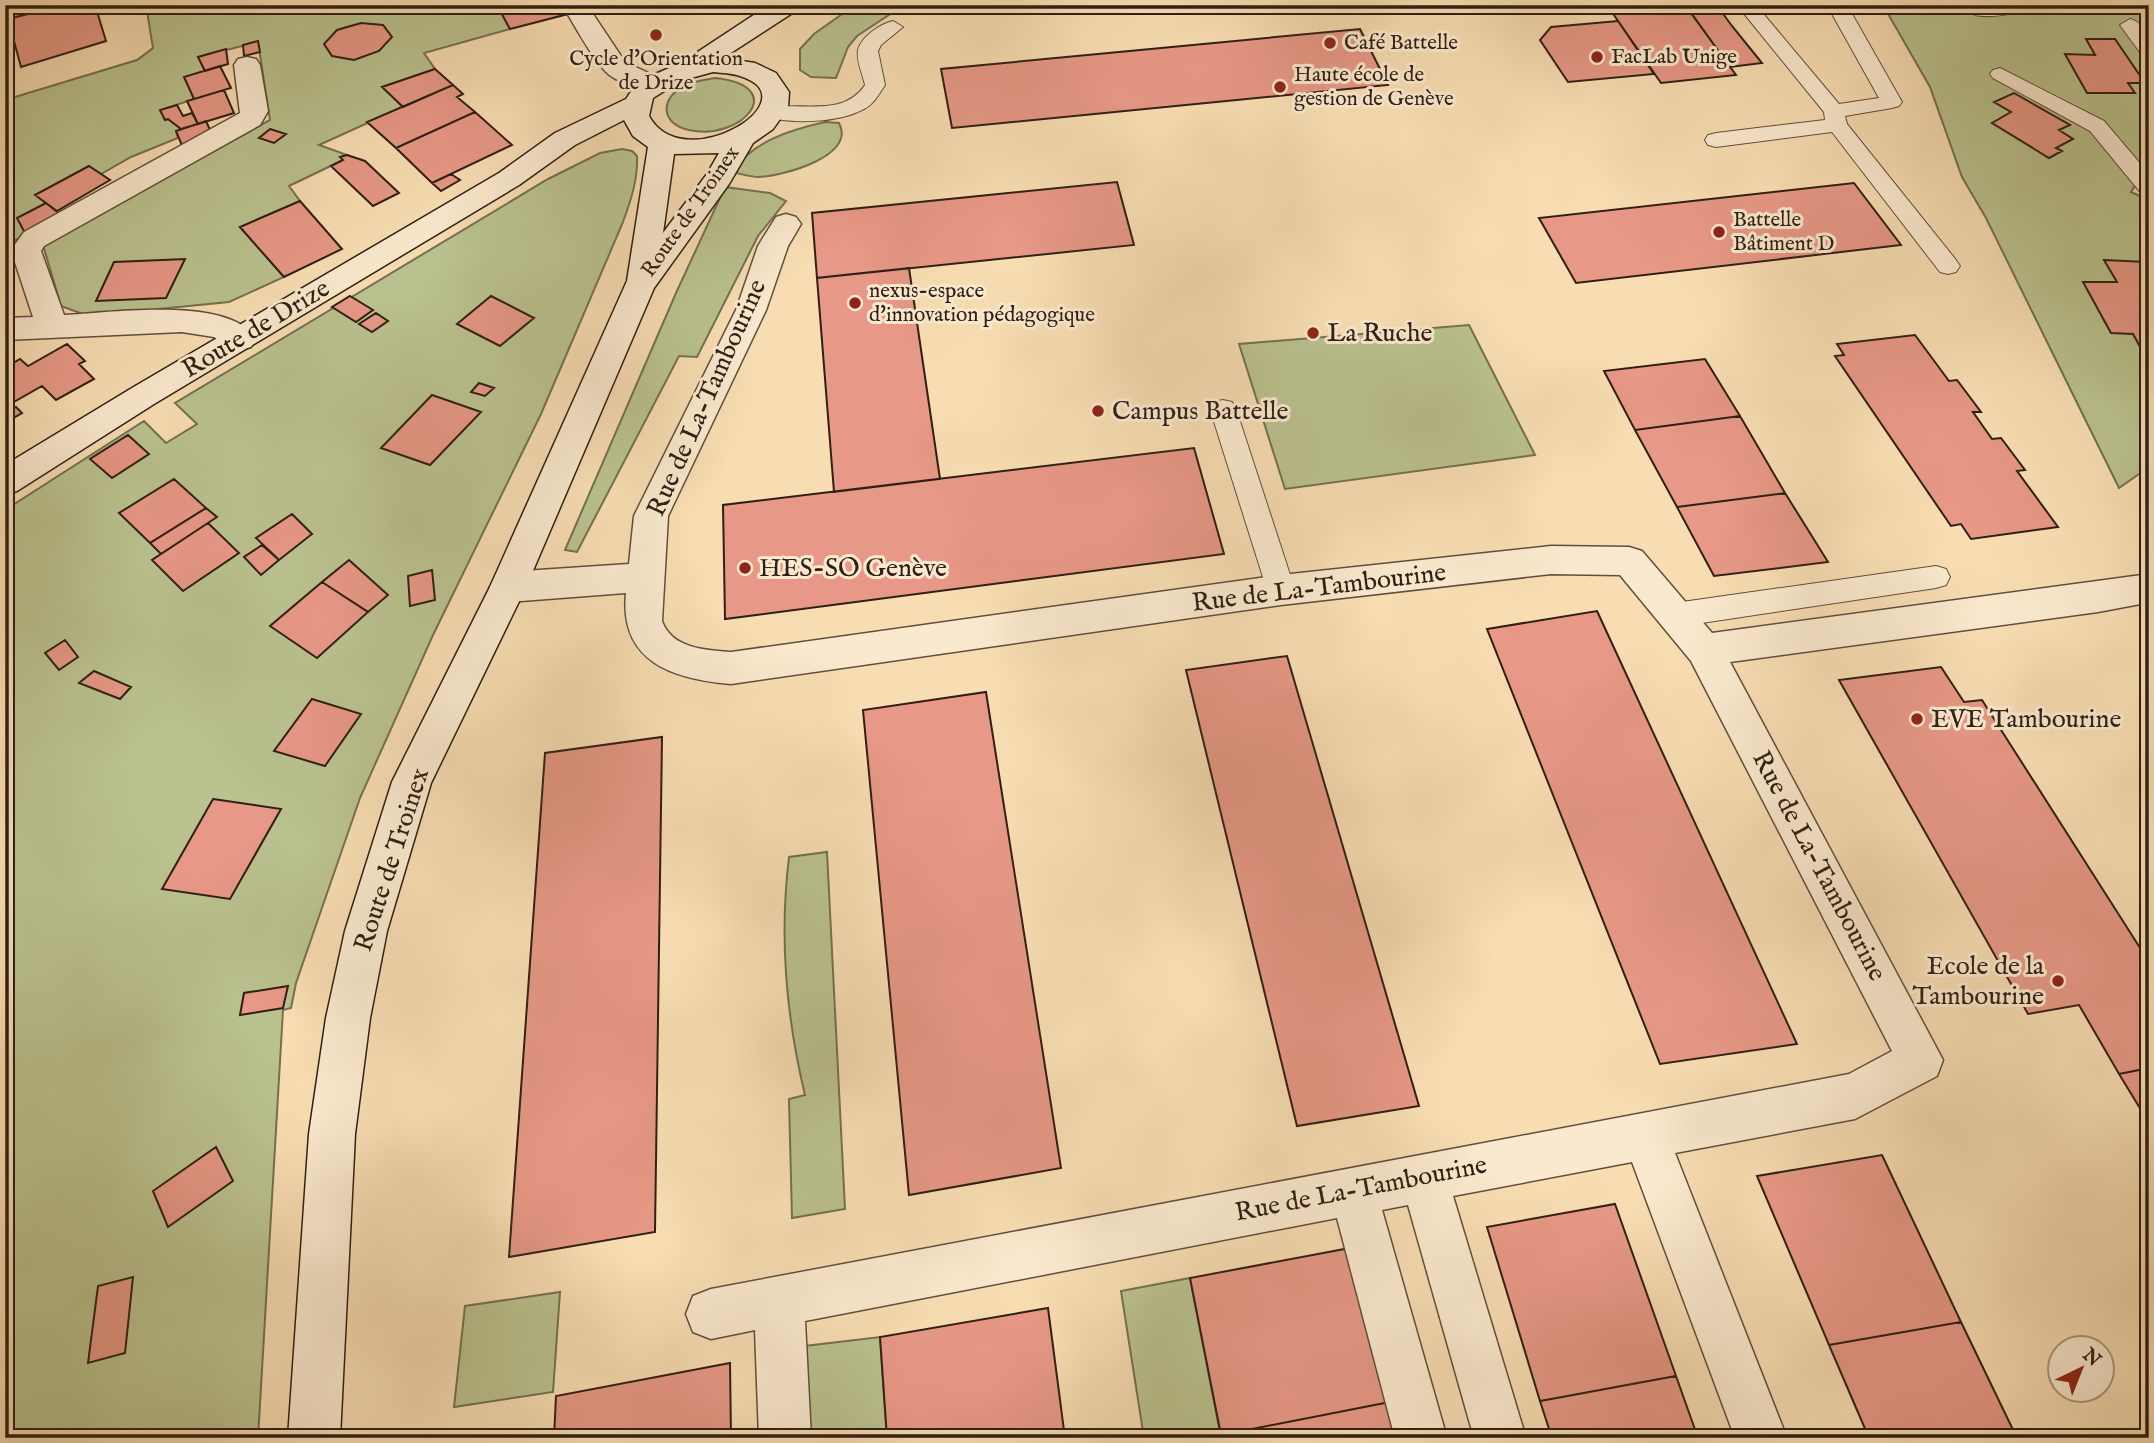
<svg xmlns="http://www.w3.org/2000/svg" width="2154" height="1443" font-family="'IM FELL English',serif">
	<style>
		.green { fill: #bac28f; stroke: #747052; stroke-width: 2 }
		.building { fill: #e79886; stroke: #2f1f14; stroke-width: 2 }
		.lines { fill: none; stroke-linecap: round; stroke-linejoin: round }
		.lane-casing { stroke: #614e3c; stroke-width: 2 }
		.street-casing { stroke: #614e3c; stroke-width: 3 }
		.secondary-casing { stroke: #2f1f14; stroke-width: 3 }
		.lane { fill: #fae9ce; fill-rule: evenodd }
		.street { fill: #fae9ce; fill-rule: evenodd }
		.secondary { fill: #fae9ce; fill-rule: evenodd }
		.poi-dot { fill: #8f2418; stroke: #fae9ce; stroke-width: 2.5 }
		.labels { text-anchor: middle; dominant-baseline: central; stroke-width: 6; stroke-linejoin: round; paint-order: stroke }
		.far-poi-label { font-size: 21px; fill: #2f1f14; stroke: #fae9ce; text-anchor: start }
		.far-street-label { font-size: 21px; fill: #2f1f14; stroke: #fae9ce }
		.street-label { font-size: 26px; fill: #2f1f14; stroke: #fae9ce }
		.poi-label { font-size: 26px; fill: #2f1f14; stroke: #fae9ce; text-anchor: start }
	</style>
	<rect width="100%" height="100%" fill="#f8ddb3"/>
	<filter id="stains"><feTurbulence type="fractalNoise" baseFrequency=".00286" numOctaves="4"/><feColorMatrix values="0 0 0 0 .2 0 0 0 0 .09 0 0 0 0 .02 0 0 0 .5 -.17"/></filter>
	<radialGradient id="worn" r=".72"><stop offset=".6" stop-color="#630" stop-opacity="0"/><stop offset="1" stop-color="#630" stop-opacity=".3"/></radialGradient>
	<!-- green -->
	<path class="green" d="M146,5H497L510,29L424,53L435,69L383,87L403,107L319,145L347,155L341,157L343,160L289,186L300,201L240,227L284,277L229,302L88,316L61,306L43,245L270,120L258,42L198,57L205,71L194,99L161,110L165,120L168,119L181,129L176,131L178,138L131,157L101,174L89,166L36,195L46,203L26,235L9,243L5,230V100L137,60L153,48Z
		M855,5H904L857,36L848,47L836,78L811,77L800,70V49L814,34Z
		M1883,5H2149V171L2145,170L2131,192L2149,200V467L2119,488L1986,218L1962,177L1930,87Z
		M715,78C791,86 741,142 689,130C661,124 659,99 684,86C693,81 705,80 715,78Z
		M825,122L839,123C857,156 783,176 759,177C750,177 741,174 732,172C753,141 790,130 825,122Z
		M622,149L632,151L637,156C638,179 631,200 623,222L541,414L433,635L360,798L296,983L291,1008L283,1010L258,1438H5V510L144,421L166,443L197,424L175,403L548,179L600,153Z
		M725,187L770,193L786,201L758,236L697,357L679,356L577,552L565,550L676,293Z
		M1469,325L1535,455L1285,489L1239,344Z
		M827,852L845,1209L792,1218L789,1099L805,1095C786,1016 779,938 789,857Z
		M1190,1278L1221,1438H1144L1121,1291Z
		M560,1292L553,1392L454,1407L465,1306Z
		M880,1337L887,1438H809L805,1346Z"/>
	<!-- building -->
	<path class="building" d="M6,5H64L8,19Z
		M64,5H95L106,41L21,67L8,19Z
		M497,5H563L568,14L510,29Z
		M1607,5H1685L1736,75L1661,83Z
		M1721,11L1732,26L1762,63L1730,67L1692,14Z
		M1618,21L1654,74L1568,82L1540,40L1551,27Z
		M361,23L383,25L392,37L379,51L354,60L332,56L324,44L337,30Z
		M1360,29L1388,85L952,128L941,69Z
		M2086,39H2115L2145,83H2128L2135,93H2087L2065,54L2095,55Z
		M258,41L260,52L244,56L243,45Z
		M226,49L228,64L205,71L198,57Z
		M220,66L231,88L194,99L184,77Z
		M435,69L453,85L403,107L382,87Z
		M453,85L463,94L457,97L475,112L396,148L367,122Z
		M224,90L234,113L198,124L187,101Z
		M2014,93L2070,125L2059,130L2073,139L2056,148L2062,151L2049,158L1992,123L2011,112L1994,102Z
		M177,105L183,116L192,113L198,124L181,129L168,119L165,120L160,110Z
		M475,112L512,145L432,183L396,148Z
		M206,121L211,132L183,148L176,131Z
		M270,129L286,134L274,143L259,138Z
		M347,155L365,161L399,193L373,206L331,166L343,160L340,157Z
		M89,166L110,180L57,211L35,195Z
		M451,174L460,180L441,191L432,183Z
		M1117,182L1134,245L817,278L812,213Z
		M1854,183L1901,245L1576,283L1539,218Z
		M300,201L342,249L284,277L240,227Z
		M46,203L61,215L26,235L17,218Z
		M185,259L166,298L96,301L114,262Z
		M2104,260L2146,262L2149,266V354H2144L2133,334L2111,333L2083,282H2117Z
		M909,268L940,479L834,492L817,278Z
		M350,296L373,310L356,322L332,307Z
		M491,296L534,318L500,346L457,324Z
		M376,313L388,321L372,332L359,324Z
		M1915,335L1949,381L1957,380L1981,412H1973L1992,439L2001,438L2025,470L2017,471L2058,527L1971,539L1961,524L1951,526L1835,356L1844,355L1837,344Z
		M67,344L85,361L79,364L94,379L56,400L42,386L5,407V368L20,359L28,366Z
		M1705,359L1740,416L1635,430L1604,371Z
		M479,383L494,388L485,396L471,392Z
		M432,395L481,412L430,465L381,448Z
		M16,407L22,413L8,421L5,414Z
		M1740,416L1785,493L1677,507L1635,430Z
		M128,435L149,454L112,478L90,459Z
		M1194,448L1224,554L725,619L723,505Z
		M174,479L206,508L150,543L119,513Z
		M1785,493L1828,562L1714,576L1677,507Z
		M206,508L217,517L161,554L150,543Z
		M292,514L312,534L279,560L256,538Z
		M208,523L239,553L183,591L152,560Z
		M262,545L279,560L261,575L244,557Z
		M349,560L388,595L368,612L322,582Z
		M432,570L435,600L410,606L408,576Z
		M322,582L368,612L317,658L270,626Z
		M1597,611L1797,1044L1660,1064L1487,629Z
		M65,640L78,657L59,670L45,653Z
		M1287,656L1419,1106L1297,1126L1186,670Z
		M1941,667L1964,702L1982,700L2149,962V1068L2119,1074L2079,1005L2028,1014L1839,680Z
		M94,671L131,687L120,699L79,683Z
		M986,692L1061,1168L909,1195L863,710Z
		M312,699L361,714L325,766L274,751Z
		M662,737L655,1232L509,1257L545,753Z
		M213,799L281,809L230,899L162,889Z
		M288,986L283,1008L240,1015L244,993Z
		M2149,1068V1123L2119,1074Z
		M216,1147L233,1181L168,1227L153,1191Z
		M1882,1155L1961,1322L1829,1345L1757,1176Z
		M1615,1204L1676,1376L1540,1401L1487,1227Z
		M1350,1248L1390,1402L1221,1435L1190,1278Z
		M133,1277L125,1353L88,1363L98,1286Z
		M1048,1308L1065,1438H887L880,1337Z
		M1961,1322L2017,1438H1869L1829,1345Z
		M730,1363L731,1438H554L556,1396Z
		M1676,1376L1698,1438H1552L1540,1401Z
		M1390,1402L1399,1438H1221V1435Z"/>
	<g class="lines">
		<!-- lane casing -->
		<g class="lane-casing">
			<path id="lane" d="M1737,5H1756L1839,104L1879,98L1827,5H1847L1902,102L1899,106L1892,108L1845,116L1847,124L1956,260L1960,266L1956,272L1948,274L1940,272L1832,132L1716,147L1708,145L1705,140L1708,135L1716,133L1825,120L1824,112Z
				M1982,5H2029C2020,15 1988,18 1975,15L1972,11Z
				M2130,19C2148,24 2149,41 2149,57L2142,55L2120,25Z
				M893,21L903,27L881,45L878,51L885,85C879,94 874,104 864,109C838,123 794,124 767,117L764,113L767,109C799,100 842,119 865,85C863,75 856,61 858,50C861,37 880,24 893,21Z
				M2000,68L2104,121L2149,174V195L2141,193L2090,131L1993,78L1990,74L1993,70Z
				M1223,400L1232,402L1236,409L1295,590L1291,598L1281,601L1271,598L1267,590L1210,409L1214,402Z
				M1936,566L1946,569L1950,577L1946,585L1936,588L1675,627L1665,623L1661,615L1665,607L1675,603Z"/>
		</g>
		<!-- street casing -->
		<g class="street-casing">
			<path id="street" d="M562,5H587L625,62L661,79L665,85L661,91C647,94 615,82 605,71C588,52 576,27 562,5Z
				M247,57L256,59L260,65L268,111L260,125L44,246L41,251L64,315C109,313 230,295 256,339L251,347L240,350L229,347L214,337L182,332L5,340V318L33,317L11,250L24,232L240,113L234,65L238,59Z
				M786,214L796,217L801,224L788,246L766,310L668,516L662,621C672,649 706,650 731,652L1281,575L1551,546L1629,547L1642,551L1712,633L2149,574V602L2146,603L2098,612L1730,662L1943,1060L1937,1076L1855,1119L1675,1153L1787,1438H1735L1632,1162L1453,1196L1526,1438H1474L1408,1205L1382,1210L1447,1438H1395L1337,1218L805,1321L811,1438H759L755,1330L711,1339L693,1332L686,1314L693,1296L711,1289L1849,1074L1892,1051L1691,661L1620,575L1551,574L1281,605L731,684C673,679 619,662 626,593L508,602L495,597L490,587L495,577L508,572L629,564L634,516L736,310L758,246L776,217Z"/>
		</g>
		<!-- secondary casing -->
		<g class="secondary-casing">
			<path id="secondary" d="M769,5H800L797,10L723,58L755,63L776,73L789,92L788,108L773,129L753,143L729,184L654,288L526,587L431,783L387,931L370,1018L355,1134L340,1438H288L309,1134L326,1018L345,931L392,782L490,587L627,281L648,147L633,136L624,120L575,145L519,185L154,404L17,491L5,495V465L132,388L499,173L555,133L626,99L634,87L646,78L681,63ZM713,72C722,73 732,73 740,76C814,99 683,179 649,116L653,98L680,81ZM719,153L707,174L663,233L674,154Z"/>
		</g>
		<!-- lane -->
		<use href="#lane" class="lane"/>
		<!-- street -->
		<use href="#street" class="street"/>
		<!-- secondary -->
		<use href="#secondary" class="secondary"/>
	</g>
	<!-- markers -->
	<g class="poi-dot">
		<circle cx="656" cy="35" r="7"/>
		<circle cx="1330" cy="43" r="7"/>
		<circle cx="1597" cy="57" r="7"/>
		<circle cx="1280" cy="87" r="7"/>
		<circle cx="1719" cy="232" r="7"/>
		<circle cx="855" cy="303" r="7"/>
		<circle cx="1313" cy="333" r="7"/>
		<circle cx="1098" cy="411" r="7"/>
		<circle cx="745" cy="568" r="7"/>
		<circle cx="1917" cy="719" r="7"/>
		<circle cx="2058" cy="981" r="7"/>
	</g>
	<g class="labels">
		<!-- far-poi labels -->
		<g class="far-poi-label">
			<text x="1344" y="43">Café Battelle</text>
			<text x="1611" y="57">FacLab Unige</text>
			<text x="656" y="59" text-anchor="middle">Cycle d'Orientation<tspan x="656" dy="24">de Drize</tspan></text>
			<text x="1294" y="75">Haute école de<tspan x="1294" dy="24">gestion de Genève</tspan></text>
			<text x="1733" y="220">Battelle<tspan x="1733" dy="24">Bâtiment D</tspan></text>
			<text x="869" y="291">nexus-espace<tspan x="869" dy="24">d'innovation pédagogique</tspan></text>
		</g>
		<!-- far-street labels -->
		<g class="far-street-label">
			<text transform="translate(691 212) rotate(-55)">Route de Troinex</text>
		</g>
		<!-- street labels -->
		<g class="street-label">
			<text transform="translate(256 329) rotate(-31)">Route de Drize</text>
			<text transform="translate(707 398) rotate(-66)">Rue de La-Tambourine</text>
			<text transform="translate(1319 588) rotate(-7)">Rue de La-Tambourine</text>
			<text transform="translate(392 860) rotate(-72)">Route de Troinex</text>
			<text transform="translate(1819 866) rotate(62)">Rue de La-Tambourine</text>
			<text transform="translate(1361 1189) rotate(-11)">Rue de La-Tambourine</text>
		</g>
		<!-- poi labels -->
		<g class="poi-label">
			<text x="1327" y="333">La Ruche</text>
			<text x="1112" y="411">Campus Battelle</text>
			<text x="759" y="568">HES-SO Genève</text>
			<text x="1931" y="719">EVE Tambourine</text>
			<text x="2044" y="966" text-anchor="end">Ecole de la<tspan x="2044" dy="30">Tambourine</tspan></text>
		</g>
	</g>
	<!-- margin -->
	<rect width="2154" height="1443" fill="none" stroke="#f8ddb3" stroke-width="28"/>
	<rect x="7" y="7" width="2140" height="1429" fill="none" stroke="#2f1f14" stroke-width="3.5"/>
	<rect x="14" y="14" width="2126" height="1415" fill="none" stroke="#2f1f14" stroke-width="2"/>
	<!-- north arrow -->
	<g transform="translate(2081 1369) rotate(43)"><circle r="33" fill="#fae9ce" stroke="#a99884" stroke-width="2"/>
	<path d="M0-5L12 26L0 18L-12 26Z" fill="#8f2418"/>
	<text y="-10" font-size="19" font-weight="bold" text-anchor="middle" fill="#2f1f14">N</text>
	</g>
	<rect width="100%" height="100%" filter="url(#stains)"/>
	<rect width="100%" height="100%" fill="url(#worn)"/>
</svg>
